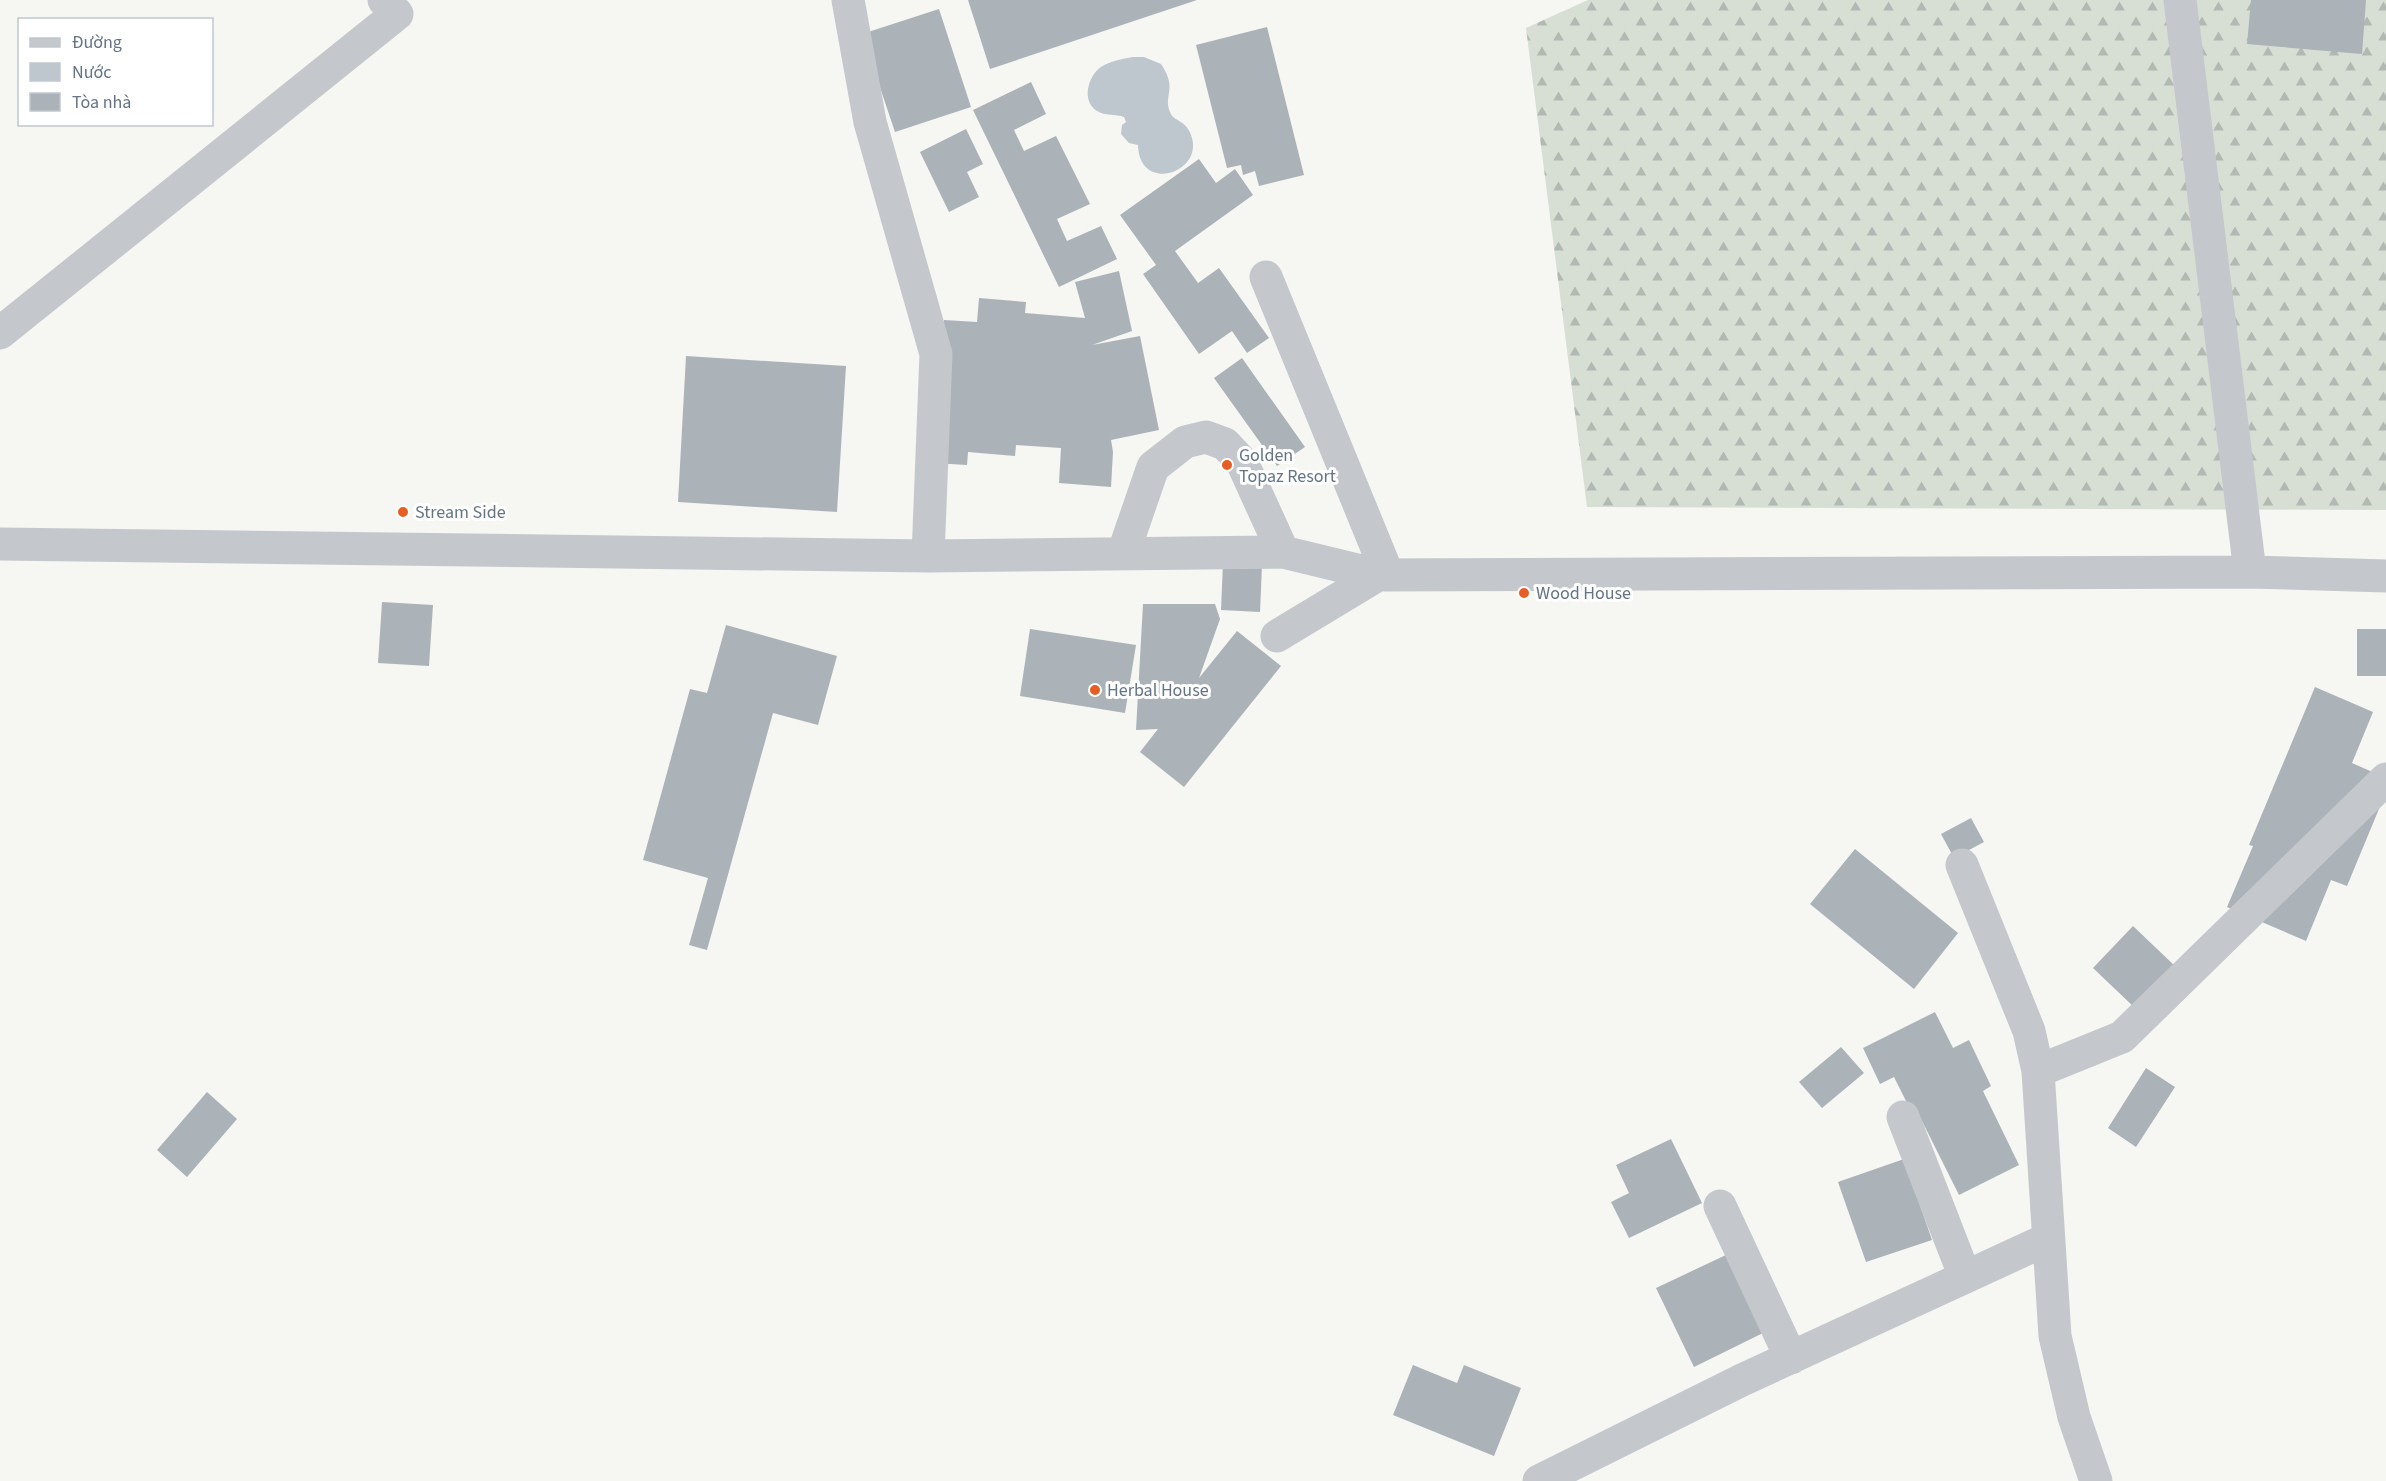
<svg xmlns="http://www.w3.org/2000/svg" width="2386" height="1481" font-family="'Source Sans 3',sans-serif">
	<style>
		.forest { fill: url(#forest-firs) }
		.water { fill: #bec7cd }
		.building { fill: #abb2b8 }
		.lines { fill: none; stroke-linecap: round; stroke-linejoin: round }
		.minor { stroke: #c4c7cb; stroke-width: 33 }
		.poi-dot { fill: #e75d23; stroke: #fff; stroke-width: 2 }
		.labels { text-anchor: middle; dominant-baseline: central; stroke-width: 6; stroke-linejoin: round; paint-order: stroke }
		.poi-label { font-size: 18px; fill: #657485; stroke: #fff; text-anchor: start }
	</style>
	<defs>
		<pattern id="forest-firs" width="22" height="20" patternUnits="userSpaceOnUse" patternTransform="scale(1.5)"><rect width="22" height="20" fill="#d7ded4"/><path d="M5 1l3.5 6h-7zM16 11l3.5 6h-7z" fill="#b2b9b2"/></pattern>
	</defs>
	<rect width="100%" height="100%" fill="#f6f6f3"/>
	<!-- forest -->
	<path class="forest" d="M1588,0H2386V510L1587,507L1526,28Z"/>
	<!-- water -->
	<path class="water" d="M1133,57H1144L1161,64C1178,89 1163,95 1170,112C1173,122 1187,119 1192,138C1202,174 1139,193 1138,145L1129,143L1121,134L1122,125L1126,122L1124,117C1116,114 1105,116 1097,111C1081,101 1088,76 1101,67C1110,61 1122,59 1133,57Z"/>
	<!-- building -->
	<path class="building" d="M968,0H1197L990,69Z
		M2251,0H2366L2362,54L2247,44Z
		M939,9L971,107L895,132L862,34Z
		M1267,27L1304,175L1259,186L1255,171L1243,175L1241,165L1227,168L1196,45Z
		M1031,82L1046,114L1014,130L1024,151L1056,136L1090,204L1057,219L1067,241L1101,226L1117,259L1059,287L973,110Z
		M966,129L983,164L967,172L979,197L949,212L920,152Z
		M1199,159L1216,183L1235,169L1253,195L1175,251L1198,283L1219,268L1269,338L1247,353L1232,331L1199,354L1143,274L1156,265L1120,215Z
		M1119,271L1132,331L1092,345L1140,336L1159,430L1111,440L1113,452L1111,487L1059,483L1061,448L1016,445L1015,456L968,452L967,465L934,463L944,320L977,322L979,298L1026,302L1025,313L1085,318L1075,282Z
		M686,356L846,366L837,512L678,502Z
		M1242,358L1305,447L1277,466L1214,378Z
		M1223,563L1262,565L1260,612L1221,610Z
		M382,602L433,605L429,666L378,663Z
		M1143,604H1215L1220,619L1199,678L1237,631L1281,666L1184,787L1140,752L1158,729L1136,730Z
		M726,625L837,656L818,725L773,713L707,950L689,945L708,878L643,860L690,689L707,693Z
		M1030,629L1136,645L1125,713L1020,696Z
		M2357,629H2386V676H2357Z
		M2315,687L2373,712L2352,763L2386,778V792L2347,886L2331,880L2306,941L2227,907L2253,846L2249,845Z
		M1971,818L1984,842L1954,858L1941,834Z
		M1855,849L1958,933L1914,989L1810,904Z
		M2133,926L2176,967L2136,1009L2093,968Z
		M1935,1012L1953,1048L1969,1040L1991,1086L1983,1091L2019,1165L1959,1195L1922,1121L1917,1123L1894,1077L1880,1084L1863,1048Z
		M1841,1047L1864,1073L1822,1108L1799,1082Z
		M2146,1068L2175,1087L2136,1147L2108,1128Z
		M207,1092L237,1119L187,1177L157,1150Z
		M1671,1139L1702,1203L1629,1238L1611,1202L1629,1193L1616,1165Z
		M1904,1159L1932,1240L1866,1262L1838,1182Z
		M1728,1254L1765,1332L1694,1367L1656,1288Z
		M1413,1365L1457,1383L1464,1365L1521,1388L1494,1456L1393,1415Z"/>
	<g class="lines">
		<!-- minor -->
		<path class="minor" d="M848,0L870,122L936,354L928,556
			M2180,0L2250,572
			M1266,277L1388,575
			M0,333L397,14L384,0
			M0,544L928,556L1283,552L1378,575L2250,572L2386,576
			M1123,554L1153,467L1185,442L1206,437L1225,444L1242,462L1283,552
			M1277,636L1378,575
			M1962,865L2029,1031L2038,1071L2055,1336L2074,1417L2096,1481
			M2038,1071L2122,1037L2386,779
			M1903,1117L1965,1277
			M1720,1206L1791,1358
			M1539,1481L1742,1380L2048,1239"/>
	</g>
	<!-- markers -->
	<g class="poi-dot">
		<circle cx="1227" cy="465" r="6"/>
		<circle cx="403" cy="512" r="6"/>
		<circle cx="1524" cy="593" r="6"/>
		<circle cx="1095" cy="690" r="6"/>
	</g>
	<g class="labels">
		<!-- poi labels -->
		<g class="poi-label">
			<text x="1239" y="455">Golden<tspan x="1239" dy="21">Topaz Resort</tspan></text>
			<text x="415" y="512">Stream Side</text>
			<text x="1536" y="593">Wood House</text>
			<text x="1107" y="690">Herbal House</text>
		</g>
	</g>
	<!-- legend -->
	<rect x="18" y="18" width="195" height="108" fill="#ffffff" stroke="#c1c7ce" stroke-width="1.5"/>
	<rect x="30" y="38" width="30" height="9" fill="#c4c7cb" stroke="#c1c7ce" stroke-width="1.5"/>
	<text x="72" y="48" font-size="18" fill="#657485">Đường</text>
	<rect x="30" y="63" width="30" height="18" fill="#bec7cd" stroke="#c1c7ce" stroke-width="1.5"/>
	<text x="72" y="78" font-size="18" fill="#657485">Nước</text>
	<rect x="30" y="93" width="30" height="18" fill="#abb2b8" stroke="#c1c7ce" stroke-width="1.5"/>
	<text x="72" y="108" font-size="18" fill="#657485">Tòa nhà</text>
</svg>
